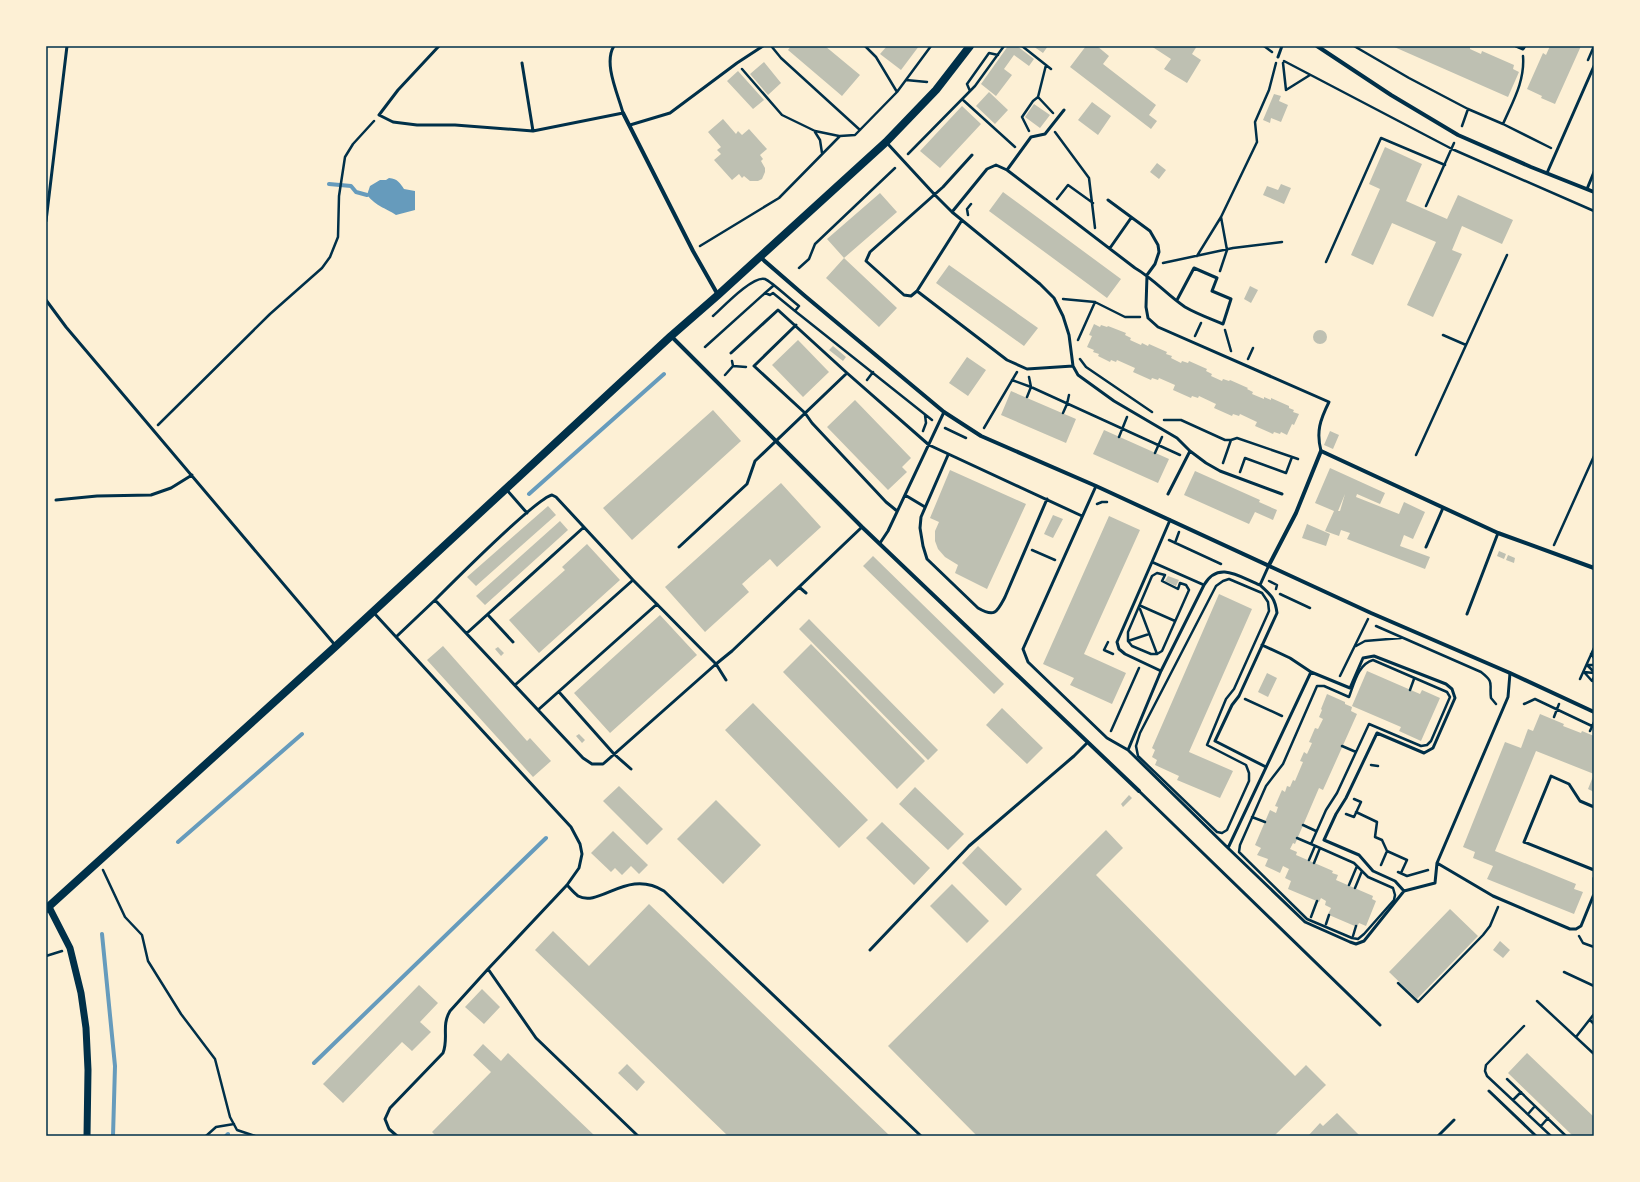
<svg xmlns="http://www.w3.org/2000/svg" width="1640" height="1182" font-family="'Exo 2',sans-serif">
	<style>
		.water { fill: #669bbc }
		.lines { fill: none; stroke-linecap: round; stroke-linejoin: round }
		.stream { stroke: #669bbc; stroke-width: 4 }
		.building { fill: #bec0b2; fill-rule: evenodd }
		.path { stroke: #003049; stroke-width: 2.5 }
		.service { stroke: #003049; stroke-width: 3 }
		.minor { stroke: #003049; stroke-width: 4 }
		.tertiary { stroke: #003049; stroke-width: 7 }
		.secondary { stroke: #003049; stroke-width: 8 }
		.neatline { fill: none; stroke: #003049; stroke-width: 1.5 }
	</style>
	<rect width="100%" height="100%" fill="#fdf0d5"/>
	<!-- water -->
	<path class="water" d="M389,178C398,179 400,183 404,189L415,191V210L396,215C384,207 377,207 367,195L370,186L380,180H386Z"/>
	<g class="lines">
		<!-- stream -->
		<path class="stream" d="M329,184L351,186L356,192L367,195
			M529,494L664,374
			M178,842L302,734
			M102,934L115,1066L113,1136
			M314,1063L546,838
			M226,1136L228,1134"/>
	</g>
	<!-- building -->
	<path class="building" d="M791,46H825L860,75L842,96L788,50Z
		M887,46H919L901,70L880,54Z
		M1008,46H1017L1034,59L1029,66L1014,55L1004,69L1012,75L996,96L981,84Z
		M1033,46H1048L1043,53Z
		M1086,46H1097L1109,56L1103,64L1156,105L1149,115L1157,121L1151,129L1070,67Z
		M1151,46H1197L1192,54L1201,60L1187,83L1164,69L1171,59Z
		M1392,46H1470V49L1481,54L1482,51L1514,65L1513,69L1519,72L1508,97Z
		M1550,46H1581L1555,104L1541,98L1542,96L1527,89L1543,53L1546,55Z
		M764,62L781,83L768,95L750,74Z
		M738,71L764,100L753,109L727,81Z
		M989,92L1008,110L995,124L976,106Z
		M1274,94L1281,96L1279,101L1288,105L1281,122L1271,118L1270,123L1263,120Z
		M1092,102L1111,116L1098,135L1078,120Z
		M1034,104L1050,115L1040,128L1025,117Z
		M962,106L981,124L940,168L920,151Z
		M723,119L736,134L738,131L742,135L749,129L767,149L760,155L763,159L761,161L765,168V172L762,179L758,181H750L744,176L742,178L739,174L732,180L714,160L721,154L717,150L721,147L708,132Z
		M1385,147L1422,164L1406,201L1447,219L1458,195L1513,220L1502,244L1462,226L1452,250L1462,254L1433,317L1407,305L1436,242L1392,223L1373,265L1351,255L1380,189L1369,184Z
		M1157,163L1166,170L1159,179L1150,172Z
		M1281,184L1291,188L1284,204L1263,195L1267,186L1278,190Z
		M1003,192L1121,279L1107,298L989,211Z
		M880,193L897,212L844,258L897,308L879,327L826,278L844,258L827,239Z
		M949,265L1038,328L1024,346L936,283Z
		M1250,286L1258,290L1251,303L1244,299Z
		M1094,324L1100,327L1101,325L1107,327L1108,326L1126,333L1125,335L1131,338L1130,340L1141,345L1142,343L1148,346L1149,344L1167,352L1166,354L1172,356L1171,358L1181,363L1182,361L1188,363L1189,361L1207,369L1206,371L1212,374L1211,376L1222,381L1223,379L1229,381L1230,380L1248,388L1247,389L1253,392L1252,394L1264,399V397L1271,400V398L1289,406V408L1294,410L1293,412L1299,414L1294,425L1292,424L1287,435L1281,432L1280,434L1274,432L1273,434L1255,426L1257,422L1240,414L1239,416L1233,414L1232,416L1214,408L1216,404L1199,396L1198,398L1192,396L1191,398L1173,390L1175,385L1159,378L1158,380L1152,378L1151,380L1133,372L1135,368L1117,360L1116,362L1111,360L1110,362L1098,356L1099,354L1093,352L1094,350L1087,347L1092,336L1089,335Z
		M1313 337a7 7 0 1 1 14 0a7 7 0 1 1-14 0Z
		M798,340L829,372L803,397L772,365Z
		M833,346L846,357L843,361L829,350Z
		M967,357L986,370L968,396L949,383Z
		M1011,391L1076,419L1066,443L1001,415Z
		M855,400L911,458L902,467L907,472L888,490L827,427Z
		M713,410L741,441L632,540L603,508Z
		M1104,430L1169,459L1158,483L1093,454Z
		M1330,431L1339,435L1333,449L1324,445Z
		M1330,468L1385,493L1380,504L1357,494L1356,497L1399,514L1404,502L1425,512L1413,539L1404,535L1400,546L1430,557L1425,569L1347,539L1350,533L1341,530L1339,536L1325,531L1334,511L1315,503ZM1345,494L1340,511H1338Z
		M950,470L1026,504L987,589L955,573L958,565L945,557L938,549L935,541V531L939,522L930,518Z
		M1195,471L1260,500L1259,502L1277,510L1273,520L1255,512L1249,524L1184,495Z
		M781,483L821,527L777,567L770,559L742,584L749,592L705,632L665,587Z
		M548,506L556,515L476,586L467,577Z
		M1053,515L1063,519L1053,538L1044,534Z
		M1109,516L1140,530L1084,654L1126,673L1112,704L1070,685L1074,678L1043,664Z
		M560,521L568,530L485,605L476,596Z
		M1307,524L1330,534L1326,546L1302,538Z
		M587,544L620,580L539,653L509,620L565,570L562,567Z
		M1499,551L1506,554L1504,559L1497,556Z
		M1508,555L1515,558L1514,563L1506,560Z
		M873,556L1004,684L994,694L863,566Z
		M1168,576L1179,580L1176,586L1165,581Z
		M1219,594L1252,609L1189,752L1233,771L1220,798L1177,780L1179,776L1155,765L1157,760L1152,757L1155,750L1152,748Z
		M660,615L697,655L610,733L574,693Z
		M809,619L938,750L928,760L799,629Z
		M811,644L925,761L897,789L783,672Z
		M443,646L527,741L530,738L551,761L533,777L427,660Z
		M498,647L504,653L501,656L495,649Z
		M1367,671L1420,694L1422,690L1440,698L1421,741L1399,731L1401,727L1352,706Z
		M1267,673L1277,678L1268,697L1258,692Z
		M1327,694L1345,702V704L1352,707L1351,711L1357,714L1323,790L1319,788L1295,844L1293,843L1290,849L1297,852L1296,855L1333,871L1332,873L1338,875L1336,880L1373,896L1372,899L1376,901L1366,926L1359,923L1357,927L1329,915L1328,914L1331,908L1325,905L1326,901L1321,898L1319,902L1288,889L1291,881L1285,878L1289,869L1283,866L1280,873L1265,866L1268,859L1257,855L1261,848L1255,845L1270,810L1276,813L1278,807L1275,806L1282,790L1285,792L1287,786L1290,787L1293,780L1295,781L1303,762L1300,761L1304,752L1307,754L1312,743L1309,742L1315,728L1318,729L1323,719L1319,717L1322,710L1321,709Z
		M753,703L868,820L839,848L725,730Z
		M1002,708L1043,748L1027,764L986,725Z
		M1540,714L1564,724L1563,726L1581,733L1582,731L1594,736V774L1536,751L1495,851L1576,884L1574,889L1583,892L1574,914L1487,879L1493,866L1473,858L1475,852L1463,847L1505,742L1521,748L1528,729L1533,731Z
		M579,734L585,740L582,743L576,736Z
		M1594,774V792L1588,789Z
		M619,786L663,829L647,845L603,801Z
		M915,787L964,834L948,850L899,804Z
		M1129,795L1132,798L1123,807L1121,804Z
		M716,800L761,845L723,884L677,839Z
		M882,822L930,868L914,885L866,838Z
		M1106,830L1123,848L1096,875L1295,1076L1306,1065L1326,1085L1274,1136H977L888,1046Z
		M613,831L648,865L639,874L631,866L622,875L615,868L611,872L591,853Z
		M978,846L1022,889L1006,906L962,863Z
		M952,884L989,921L967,943L930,906Z
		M649,904L890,1136H728L535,950L553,931L589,966Z
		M1450,909L1478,936L1417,999L1389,972Z
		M1500,941L1510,950L1503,958L1493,950Z
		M419,985L438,1003L420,1022L431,1032L412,1051L402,1042L343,1103L323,1084Z
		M482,989L500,1007L484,1024L465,1007Z
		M483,1044L501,1061L508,1053L595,1136H436L432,1132L491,1072L473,1055Z
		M1527,1053L1594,1117V1136H1573L1508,1073Z
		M627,1064L645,1082L637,1091L618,1073Z
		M1337,1113L1360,1136H1308L1320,1123L1323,1126Z"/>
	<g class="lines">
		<!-- path -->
		<path class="path" d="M865,46L876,57L897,92
			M1022,46L1051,69
			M1264,46L1272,52
			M1354,46L1409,78L1468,109L1503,124L1551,148
			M772,47L781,58L860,130
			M1588,60L1594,46
			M1284,61L1452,149L1594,211
			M1283,63L1286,90L1310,75
			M1046,65L1038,97L1053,113
			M742,69L782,115L815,131L839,136
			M906,80L927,82
			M970,91L967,84L989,53L998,55
			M962,99L1015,147
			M1503,124C1513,101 1525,81 1523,56
			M1462,126L1468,109
			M1029,131L1022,117L1033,101L1038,97
			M815,132L820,140L822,153
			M1055,132L1089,178L1095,228
			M908,154L975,86L1004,46
			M1057,199L1068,185L1093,203
			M1426,206L1454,143
			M968,215L967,209L971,204
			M700,246L779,198L840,136L855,135L897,92L931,46
			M1197,256L1221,217L1257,142L1255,122L1269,90L1276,63
			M1326,262L1381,138L1445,165
			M1163,263L1233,248L1282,242
			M799,268L809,259L815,244L895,168
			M1220,271L1227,250L1221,217
			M765,293L773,286
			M1063,299L1095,302L1125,317H1140
			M713,316C722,308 753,275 765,279C772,282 792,301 799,306L795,311L932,420
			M1225,330L1231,351
			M1443,335L1466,345
			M1195,336L1201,323
			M1078,340L1095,302
			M705,347L765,293L770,295L773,293L795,311
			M1080,359L1086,367L1152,412
			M1248,359L1253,348
			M733,366L746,367
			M725,375L733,366L732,361
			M867,380L873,372
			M1012,380L1031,387L1180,455
			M1027,397L1031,387L1029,377
			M1063,413L1067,404L1069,395
			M1164,420H1181L1225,440H1231
			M158,425L270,314L322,268L330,257L338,237L339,196L345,157L353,144L374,121
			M945,428L966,438
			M984,428L1017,372
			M923,431L926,423L925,415
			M1119,437L1127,417
			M1155,453L1162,437
			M1416,455L1507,255
			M1223,463L1231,440L1237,438L1298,459
			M1240,472L1245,458L1286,473L1292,457
			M1097,504L1102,502H1107
			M1169,540L1221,564
			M1175,543L1179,532
			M1554,545L1594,456
			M1032,550L1055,560
			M1157,573L1165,575L1162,581L1178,589L1180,583L1186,585L1189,590L1162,651L1157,654H1151L1132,646L1128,641V632L1152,576Z
			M1229,579L1262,593L1268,602L1269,611L1234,689L1226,699L1207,745L1246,765L1249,773V781L1227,830L1222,833L1217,832L1138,756L1136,746L1140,733L1216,586L1223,581Z
			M1269,581L1277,585L1276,589
			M1280,594L1310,608
			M1141,606L1175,621
			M1140,609L1157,654
			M1376,626L1481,672C1495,683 1489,683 1491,698L1496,704
			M1128,641L1149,634
			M1108,642L1104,650L1113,654
			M1356,646L1365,641L1401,638
			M1594,654H1591L1594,658
			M1373,660L1447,692L1450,697L1431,741L1427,745L1421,746L1369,724L1337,793L1326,810L1311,844L1354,863L1368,877L1393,888L1395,895L1394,900L1364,934L1358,939L1352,938L1307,919L1239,852L1240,845L1266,786L1283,764L1317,686H1324L1349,697C1354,684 1358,664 1373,660Z
			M1594,665H1587L1594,672
			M1594,673L1584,672L1592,681L1594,677
			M1340,676L1368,619
			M1580,679L1594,648
			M1410,690L1414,679
			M1245,699L1282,716
			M1524,704L1535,699L1594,727
			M1554,717L1559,704
			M1111,731L1139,668
			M1590,731L1594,722
			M1342,746L1356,752
			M1371,765L1378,766
			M1356,812L1377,822L1375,837L1382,840L1387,851L1407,860L1401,873
			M1346,814L1354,817L1361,802L1354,799
			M1252,817L1265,822
			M1303,825L1316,831
			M1297,838L1311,844
			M1309,860L1315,846
			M1314,863L1320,848
			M1381,865L1387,851
			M103,870L125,917L142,935L148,961L181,1014L215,1059L230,1117L237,1130L255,1136
			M1398,872L1407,876L1428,870
			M1349,885L1357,866
			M1355,888L1362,871
			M1311,917L1317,901
			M1326,924L1329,915
			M1353,936L1356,926
			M1579,936L1583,943L1594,947
			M46,956L62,951
			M1564,972L1594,986
			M1398,983L1418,1002L1483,935L1490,926L1498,907
			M1537,1001L1594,1054
			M1590,1020L1594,1024
			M1524,1026L1486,1065L1485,1071L1487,1076L1551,1136
			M1576,1037L1594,1014
			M1507,1079L1566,1136
			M1513,1100L1521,1092
			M1528,1114L1535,1106
			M1541,1126L1548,1118
			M206,1136L216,1127L234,1124"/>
		<!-- service -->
		<path class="service" d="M439,46L398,90L379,115L393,122L417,125H455L533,131
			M1516,46L1523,49L1525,46
			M1278,57L1282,46
			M522,63L533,131L623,113C618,94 603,63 614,46
			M630,125L670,113L737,63L763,46
			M887,143L935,195L952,212L1040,284L1054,298L1063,316L1069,335L1073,366L1078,375L1114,401L1177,438L1190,451L1206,463L1220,471L1282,494
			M1007,170L1031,137L1045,134L1064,110
			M1547,173L1594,66
			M1587,189L1594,172
			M1108,200L1150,231L1158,245L1159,252L1155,264L1147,275L1146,307L1148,318L1158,327L1329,402C1320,420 1316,432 1321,451
			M952,212L987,169L996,165L1007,170L1135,268C1154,279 1167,295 1185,307C1197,314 1211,319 1223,324L1231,299L1212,291L1217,278L1194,268L1177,300
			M962,220L917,291L911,296L904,295L866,261L870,252L943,187L972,155
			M46,221L67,46
			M1110,248L1131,218
			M917,291L1007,360L1027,369L1073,366
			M46,300L66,327L335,645
			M796,325L754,366L805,413L812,423L886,502L897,511
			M731,353L778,310L847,373L929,445L1082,516
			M948,455L921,517L920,528L923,546L927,559L978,608C995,618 997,612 1005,597L1047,499
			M1096,486L1023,649L1028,662L1107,738L1128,750L1161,671L1204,585L1152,562L1170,520
			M506,489L527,513
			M1168,494L1190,451
			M552,495L556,497L633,580L716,664L603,764H592L583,758L435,600C452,583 537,498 552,495Z
			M905,495L925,507
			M56,500L97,496L151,495L171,488L192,475
			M880,543L888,531L944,412
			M679,547L747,484L755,461L847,373
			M1426,547L1443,508
			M1152,562L1117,642L1119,649L1125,654L1161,671
			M1204,585C1218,560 1240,577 1260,585L1269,565
			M1260,585C1271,595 1275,598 1277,613L1239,696L1232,705L1215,741L1266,767
			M799,587L806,593
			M374,613L571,827L580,844L582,854L579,868L567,885L488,969L536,1038L638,1136
			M1467,614L1498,533
			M488,615L513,642
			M467,633L584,527
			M396,637L435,600
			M1262,645L1290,658L1311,672L1228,848L1305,922L1350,942L1356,944L1364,941L1404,891L1435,883L1437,863L1508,697L1510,673
			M1311,672L1350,688L1363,658L1374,656L1446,684L1452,689L1455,698L1433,748L1424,753L1377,733L1346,798L1336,814L1324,840L1359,855L1373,871L1395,881L1404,891
			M726,680L716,664L732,651L862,527
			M515,685L633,580
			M559,692L614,754L631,769
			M538,710L657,604
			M1128,750L1228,848
			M1139,791L1380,1025
			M1594,807L1580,801L1569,784L1551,776L1524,842L1594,870
			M1437,863L1493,896L1570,929H1576L1581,926L1594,894V878
			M567,885C570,888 574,893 578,896C600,908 627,868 664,891L921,1136
			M870,950L969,846L1074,756L1087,743
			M1489,1091L1536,1136
			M397,1136L389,1129L385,1119L390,1108L443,1053C449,1038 441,1026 450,1011L488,969
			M1438,1136L1454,1120"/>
		<!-- minor -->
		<path class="minor" d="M1317,46L1391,95L1458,135L1531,167L1594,192
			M623,113L693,251L718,295
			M760,257L805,296L944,412L981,436L1096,486L1371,613L1510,673L1594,712
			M671,336L862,527L1139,791
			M1269,565L1296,513L1321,451L1498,533L1594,568"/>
		<!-- tertiary -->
		<path class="tertiary" d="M49,907L70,948L81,993L86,1028L88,1070L87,1136"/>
		<!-- secondary -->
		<path class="secondary" d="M46,909L336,646L671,336L718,295L886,142L936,90L970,46"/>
	</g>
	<!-- border -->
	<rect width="1640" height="1182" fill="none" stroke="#fdf0d5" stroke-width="94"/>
	<rect x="47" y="47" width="1546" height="1088" class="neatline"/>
</svg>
